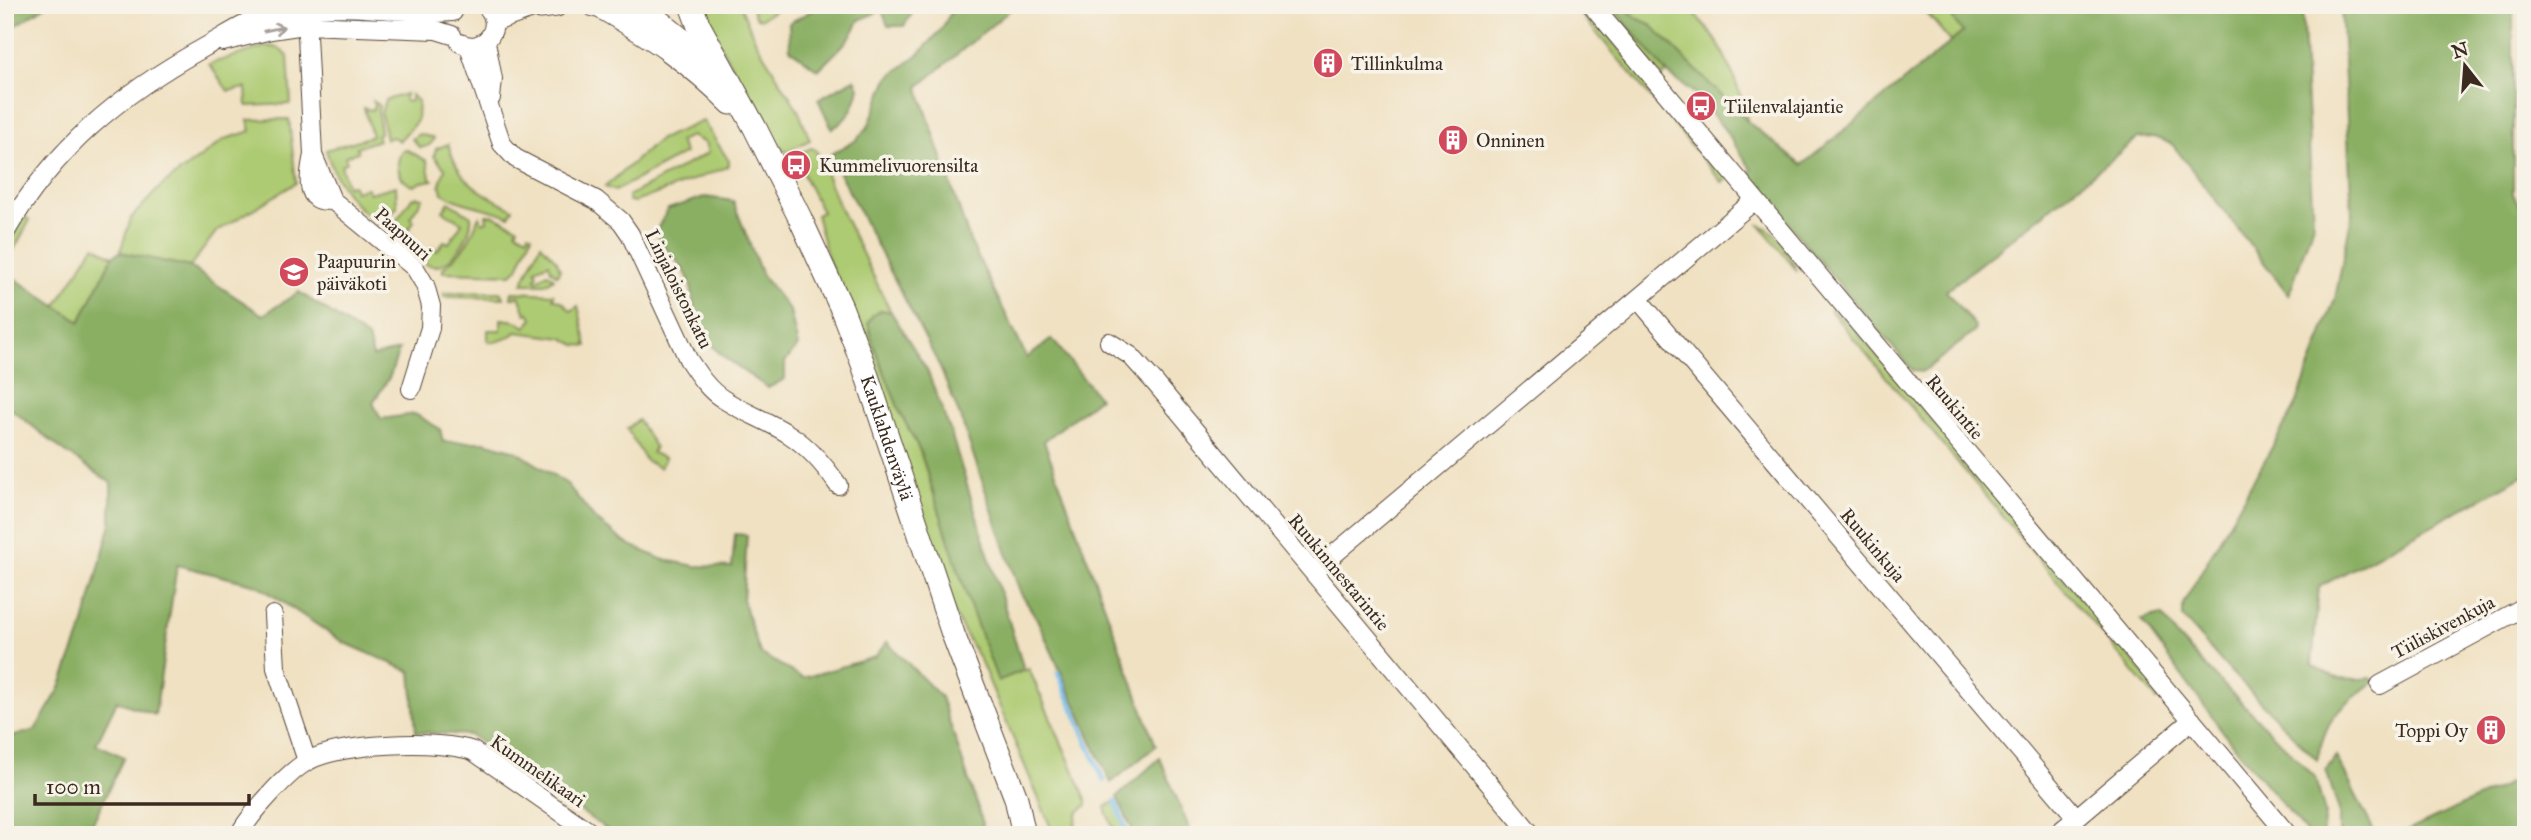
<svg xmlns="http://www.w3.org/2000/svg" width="2531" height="840" font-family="'IM FELL Great Primer',serif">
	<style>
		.green { fill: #adcb72; stroke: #747a48; stroke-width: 2 }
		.forest { fill: #8aaf64; stroke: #626c41; stroke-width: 2 }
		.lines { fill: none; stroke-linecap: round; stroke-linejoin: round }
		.stream { stroke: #74bded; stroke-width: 4.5 }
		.minor-casing { stroke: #564537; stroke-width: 20 }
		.major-casing { stroke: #564537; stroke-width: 25 }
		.minor { stroke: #fff; stroke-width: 18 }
		.major { stroke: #fff; stroke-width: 23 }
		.oneway { stroke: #a79f9a }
		.labels { text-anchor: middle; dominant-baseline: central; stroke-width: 7; stroke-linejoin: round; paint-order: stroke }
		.poi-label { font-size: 19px; fill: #3b2a1e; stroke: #f7f3e8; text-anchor: start }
		.street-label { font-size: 19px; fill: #3b2a1e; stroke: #f7f3e8 }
	</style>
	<rect width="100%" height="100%" fill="#f7f3e8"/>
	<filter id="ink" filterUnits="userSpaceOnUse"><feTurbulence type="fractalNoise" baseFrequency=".0143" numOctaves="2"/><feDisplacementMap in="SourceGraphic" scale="14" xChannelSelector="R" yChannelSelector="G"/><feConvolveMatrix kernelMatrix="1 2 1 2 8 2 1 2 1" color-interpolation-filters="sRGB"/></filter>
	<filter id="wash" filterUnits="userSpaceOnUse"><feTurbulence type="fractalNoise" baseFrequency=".00686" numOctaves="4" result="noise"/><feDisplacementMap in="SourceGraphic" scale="28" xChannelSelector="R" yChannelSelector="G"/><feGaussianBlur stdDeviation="1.57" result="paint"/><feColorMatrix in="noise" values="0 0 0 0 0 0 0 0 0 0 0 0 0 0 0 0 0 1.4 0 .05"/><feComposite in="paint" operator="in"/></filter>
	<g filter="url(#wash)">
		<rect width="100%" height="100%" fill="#f0e1c2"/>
		<!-- green -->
		<path class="green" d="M703,5H740L756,42L798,110L810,140L785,152L763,125L708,22Z
			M751,5H784L760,19L755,17Z
			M1573,5H1582L1728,179L1722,182Z
			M1604,5H1611L1666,72L1663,77Z
			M1642,5H1687C1695,15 1705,25 1712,35C1730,60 1740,93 1748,122L1650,24L1634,17L1631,14Z
			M1920,5H1952L1946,10L1963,32L1951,42Z
			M267,46L278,48L288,56L291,104L247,106L246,88L228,91L209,64Z
			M406,94L404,97L406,102L411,101V95L418,101L417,121L399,141L393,137L386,139L381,114L385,100Z
			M373,101L379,105L378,113L380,133L377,135L379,140L357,147L358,152L345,156L347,162L341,165L347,186L353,185L355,191L367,188L369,193L396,186L397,207L383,224L378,225C351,202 336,185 326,150L372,136L364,108L372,110L375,105Z
			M289,119L296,183L216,232L190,267L120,252L131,218L160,187L225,139L251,131L248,120Z
			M703,121L729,161V164L725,168L635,202L629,201L628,196L708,153L705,143L691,136L679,141L685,153L615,191L605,187L660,139Z
			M419,134L434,138C432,145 426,148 419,147L412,139Z
			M448,144C458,182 480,192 513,209L509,216C487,207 463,206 442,193L440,184L445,169L434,156L436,149Z
			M811,148L816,150L839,206L891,312L881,310L873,315L868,323L873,344L900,412L920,451L970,606L998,680L1029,669L1087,801V805L1077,813L1075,825L1079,833L1092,835L1101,832L1102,835H1054L981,662L953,612L827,255L816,215L822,212L794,156Z
			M407,150L427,161L430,178L433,180L421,182L414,186C398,181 394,165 402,151Z
			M418,197L423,198L410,218L414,221L407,232L413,236L410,241L428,252L432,247L437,251L444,241L449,243L462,223L443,211L449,202L471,216C473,233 455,261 438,266C437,266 428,265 427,265L420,256L390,234V229L412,198Z
			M486,215H493L518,227L516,231L527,237L529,233L532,235L518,268L512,274L443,272V268C461,254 471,240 478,218L480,216L482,223L487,221Z
			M24,217L30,220L10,257L5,254V252Z
			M1760,225C1779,231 1789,256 1798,272Z
			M541,244L557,261L560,270L557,275L551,270L549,263L535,269L538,276L535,278L537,281L547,273L554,278L545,284H522Z
			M94,246L113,256L80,322L56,306Z
			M500,292L504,298L444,297V293Z
			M512,292L554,294L553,298L563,302L571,311L578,306L587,346L576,345L563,338L516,332C510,338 497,343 488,342V330H501V319L516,321L526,327L533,319L529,313L526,314L519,296L511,298Z
			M1829,309L1850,324L2163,697L2157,700Z
			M638,420L655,447L652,453L665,458L660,468L646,461L627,429Z
			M1115,801L1129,835H1116L1106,811V807Z"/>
		<!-- forest -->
		<path class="forest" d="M5,5H47L14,27L5,38Z
			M822,5H917L904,26H888L882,10L859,20C852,40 833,55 818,70L790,49L789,23Z
			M955,5H1016L918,87L970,241L1027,358L1052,339L1099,398L1044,441L1156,746L1111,783L1037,619L1020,592L960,416L939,365L830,155L856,140L868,127L888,78L920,53L941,30Z
			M1611,5H1624L1634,17L1650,24L1748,122L1802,165L1963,32L1946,10L1952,5H2302L2313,224L2289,295L2172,144L2155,137L2138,138L1946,291L1975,326L1974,332L1928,368L1921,372L1913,371L1747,175L1752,170L1722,126L1694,93L1666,72Z
			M2341,5H2513V194L2526,221V474L2319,587L2312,665C2333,678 2347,681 2371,678L2374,682C2338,710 2328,713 2317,760L2230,671L2183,618V604L2295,407L2335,299L2352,214Z
			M855,79L859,88C855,106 849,119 832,129L818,99Z
			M705,197L733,201L762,275L790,311L798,346L785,362V379L768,388C742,369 705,351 696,317C692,301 694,285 684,270C673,253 665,254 656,231L668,209Z
			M120,252L190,267L263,315L299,292L368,338L373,357L399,350L390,376L373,403L381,419L415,414L440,429L443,442H485L516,451L567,484L595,519L626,543L661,559L695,566L732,567L735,534L747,535L743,601L760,653L803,678L875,657L887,642L941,697L982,820L984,835H615L470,735L416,732L411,672L343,642L257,585L177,565L155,715L117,701L96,744L124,757L87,835H5V739L35,730L59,690L83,627L111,523V483L61,449L5,404V272L80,322L113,256Z
			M881,310L891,312L927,370L950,430L1024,670L998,681L970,606L920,451L900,412L873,344L868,323L873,315Z
			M2162,615L2176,635L2202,663L2315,777L2325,813L2322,835H2309L2232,744L2141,620Z
			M2336,756L2376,835H2339V811L2326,770Z
			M1160,758L1192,835H1135L1117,797Z
			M2526,775V835H2399Z"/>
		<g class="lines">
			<!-- stream -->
			<path class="stream" d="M1058,673L1104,781
				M1115,801L1129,835"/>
		</g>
	</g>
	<g filter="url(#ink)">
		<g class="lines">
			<!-- minor casing -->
			<g class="minor-casing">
				<path id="minor" d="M1592,5L2288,835
					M306,15L313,155C309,173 303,206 332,200
					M495,22L544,5
					M223,42L271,30L305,25L436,30L452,35
					M486,42L493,79L491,98
					M460,43C486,55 506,24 485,5
					M469,47L502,144L515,158L596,200L621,221L630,234L688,359C698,374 708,390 723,399C744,413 769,421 790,435C810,448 825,466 838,485
					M313,155L332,200L415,268L425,285L431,306L430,328L411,389
					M5,233C54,148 120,94 205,47C232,32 250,18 282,12C332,2 385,10 436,13L453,12
					M1638,299L2076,817
					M1109,342L1131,356L1156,384L1532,835
					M1313,572L1755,200
					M273,615L276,668L307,761
					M2380,685L2526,606
					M239,835C249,815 289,771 308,761C339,743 440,739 473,751L594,835
					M2056,835L2192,720"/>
			</g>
			<!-- major casing -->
			<g class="major-casing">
				<g id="major">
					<path d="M594,5L601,7C651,36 691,62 731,103"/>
					<path id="s1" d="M691,5L698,24L755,128L800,218L841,307L863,364L953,634L1016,798L1024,835"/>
					<path d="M640,6L703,57"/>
					<path d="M540,7L556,5"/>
				</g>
			</g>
			<!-- minor -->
			<use href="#minor" class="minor"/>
			<!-- major -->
			<use href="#major" class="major"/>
		</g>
		<!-- one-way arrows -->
		<defs><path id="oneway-shaft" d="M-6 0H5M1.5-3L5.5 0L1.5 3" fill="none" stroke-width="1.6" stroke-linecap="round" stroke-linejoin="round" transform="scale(1.75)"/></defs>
		<use class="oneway" href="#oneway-shaft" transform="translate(274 29) rotate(-12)"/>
	</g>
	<!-- icons -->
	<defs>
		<g id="building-disc" transform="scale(1.575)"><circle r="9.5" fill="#d1495b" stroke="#f7f3e8"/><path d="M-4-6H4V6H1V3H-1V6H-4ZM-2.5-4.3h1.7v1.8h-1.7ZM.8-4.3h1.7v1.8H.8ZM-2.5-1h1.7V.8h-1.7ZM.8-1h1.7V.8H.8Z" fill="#fff"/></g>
		<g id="bus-disc" transform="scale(1.575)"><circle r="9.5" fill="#d1495b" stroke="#f7f3e8"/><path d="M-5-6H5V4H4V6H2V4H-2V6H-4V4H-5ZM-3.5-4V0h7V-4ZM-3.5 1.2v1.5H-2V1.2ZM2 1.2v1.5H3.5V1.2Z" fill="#fff"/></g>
		<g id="school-disc" transform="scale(1.575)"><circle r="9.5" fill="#d1495b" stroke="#f7f3e8"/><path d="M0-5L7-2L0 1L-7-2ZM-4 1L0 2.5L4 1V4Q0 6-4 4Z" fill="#fff"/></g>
	</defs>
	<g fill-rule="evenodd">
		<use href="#building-disc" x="1328" y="63"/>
		<use href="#bus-disc" x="1701" y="106"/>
		<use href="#building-disc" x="1453" y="140"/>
		<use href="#bus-disc" x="796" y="165"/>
		<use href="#school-disc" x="294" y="272"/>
		<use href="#building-disc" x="2491" y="730"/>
	</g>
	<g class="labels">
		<!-- poi labels -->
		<g class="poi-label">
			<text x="1351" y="63">Tillinkulma</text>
			<text x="1724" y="106">Tiilenvalajantie</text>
			<text x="1476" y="140">Onninen</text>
			<text x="819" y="165">Kummelivuorensilta</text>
			<text x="317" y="261">Paapuurin<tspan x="317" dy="22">päiväkoti</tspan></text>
			<text x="2468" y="730" text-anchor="end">Toppi Oy</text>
		</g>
		<!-- street labels -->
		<g class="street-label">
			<text transform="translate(403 234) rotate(42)">Paapuuri</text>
			<text transform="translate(679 289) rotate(64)">Linjaloistonkatu</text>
			<text transform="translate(1955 407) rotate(50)">Ruukintie</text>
			<text stroke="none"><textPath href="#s1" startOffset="476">Kauklahdenväylä</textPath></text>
			<text transform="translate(1873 545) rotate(50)">Ruukinkuja</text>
			<text transform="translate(1339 572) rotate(50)">Ruukinmestarintie</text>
			<text transform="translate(2443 627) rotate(-28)">Tiiliskivenkuja</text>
			<text transform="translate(538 771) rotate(35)">Kummelikaari</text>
		</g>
	</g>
	<!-- margin -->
	<rect width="2531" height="840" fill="none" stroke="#f7f3e8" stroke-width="28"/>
	<!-- north arrow -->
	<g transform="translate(2465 66) rotate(343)" stroke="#f7f3e8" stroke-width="5" paint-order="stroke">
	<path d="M0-5L12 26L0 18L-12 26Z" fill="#3b2a1e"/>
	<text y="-10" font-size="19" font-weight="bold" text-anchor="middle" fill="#3b2a1e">N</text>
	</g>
	<!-- scale -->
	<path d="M35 794v10h214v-10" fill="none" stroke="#3b2a1e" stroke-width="3.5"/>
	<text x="46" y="794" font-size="21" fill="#3b2a1e" stroke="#f7f3e8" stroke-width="5" paint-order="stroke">100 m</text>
</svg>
